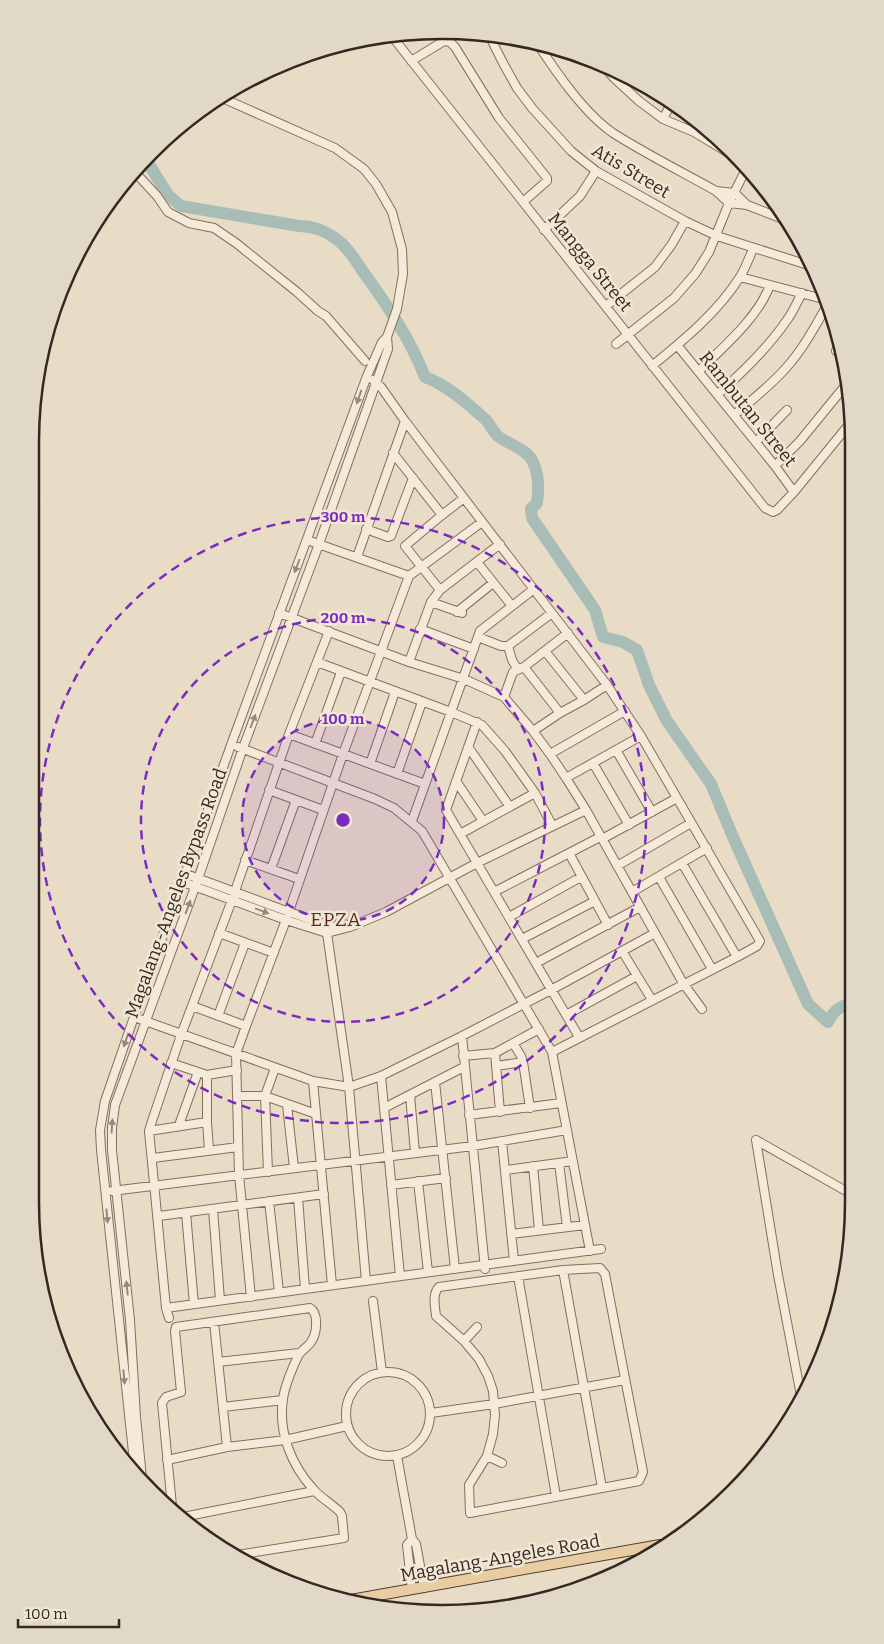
<svg xmlns="http://www.w3.org/2000/svg" width="884" height="1644" font-family="Bitter,serif">
	<style>
		.lines { fill: none; stroke-linecap: round; stroke-linejoin: round }
		.river { stroke: #a7bdb5; stroke-width: 12 }
		.minor-casing { stroke: #836f5e; stroke-width: 10 }
		.major-casing { stroke: #513e31; stroke-width: 12 }
		.minor { stroke: #f5ead9; stroke-width: 8 }
		.major { stroke: #e8cda2; stroke-width: 10 }
		.oneway { fill: #94897c }
		.ring { fill: none; stroke: #7b2cbf; stroke-width: 2.5; stroke-dasharray: 9 6 }
		.labels { text-anchor: middle; dominant-baseline: central; stroke-width: 5; stroke-linejoin: round; paint-order: stroke }
		.street-label { font-size: 18px; fill: #342820; stroke: #f1e7d5 }
		.neighbourhood-label { font-size: 19px; letter-spacing: 1px; fill: #5c2c24; stroke: #f1e7d5 }
		.rim { fill: none; stroke: #342820; stroke-width: 2.5 }
		.centre { fill: #7b2cbf; stroke: #f1e7d5; stroke-width: 2.5 }
		.ring-label { font-size: 15px; text-anchor: middle; font-weight: bold; fill: #7b2cbf; stroke: #f1e7d5; stroke-width: 5; stroke-linejoin: round; paint-order: stroke }
	</style>
	<rect width="100%" height="100%" fill="#e9dcc6"/>
	<g class="lines">
		<!-- river -->
		<path class="river" d="M145,158L168,195L181,206L299,226C312,226 324,230 335,238C348,247 355,260 364,273C388,306 410,339 425,377C447,385 467,403 485,419C490,424 493,432 499,437C510,445 527,449 533,462C539,475 539,489 537,503L531,509L532,518L595,610L603,637L623,642L637,650L649,685L667,721L711,784L733,837L808,1004L828,1022C833,1012 838,1007 849,1004L852,1008"/>
		<!-- minor casing -->
		<g class="minor-casing">
			<path id="minor" d="M488,33L503,63L517,88L532,108L571,151L596,171L685,221L717,236L811,266
				M391,35L765,508L773,512L777,510L794,492L851,422
				M537,43C556,72 584,113 613,133C646,154 682,172 716,191L729,203L747,205L788,221
				M411,61L444,41L450,42L455,47L499,118L547,178V181L523,202
				M602,64L613,77L639,101L663,119L694,132L737,158
				M663,119L672,102
				M694,132L699,122
				M133,170L157,196L168,212L189,223L214,228L236,243L297,292L318,311L326,316L365,361
				M716,191L735,193L747,205
				M544,230L580,196L596,171
				M740,277L827,300
				M606,306L655,267L672,244L685,221
				M616,344L674,298L695,274L709,252L729,203L746,169
				M677,345L775,466L794,492
				M836,351L840,344
				M652,366C685,339 717,313 740,277C745,269 749,258 753,249
				M699,371C723,347 758,318 770,285
				M373,380L381,387L405,421L607,685L641,736L760,941L757,946L737,957L552,1052
				M718,394C743,372 768,348 787,320C793,312 797,302 802,293
				M734,415C752,400 770,386 786,368C803,349 816,325 829,302
				M756,442L787,410
				M393,453L442,515L464,498
				M775,466L800,441L849,381
				M366,529L388,537L391,536L413,478
				M307,540L409,576
				M357,557L405,421
				M477,562L512,606
				M440,590L405,546L442,515
				M431,602L462,613
				M457,612L493,583
				M279,613L409,662L464,679L504,697L533,731L550,754L566,778L586,810L683,983L702,1009
				M420,629L474,649
				M478,637L501,646H508L552,613
				M508,646L512,660L518,670
				M545,651L584,700L607,685
				M317,662L451,712L482,725L505,751L535,793L552,825
				M409,662L431,602L440,590L500,544
				M524,667L560,713L533,731
				M504,697L513,672L524,667L568,633
				M560,713L584,700
				M477,722L446,810L579,1037
				M289,734L425,784
				M315,744L341,672
				M238,747L375,799L394,808L422,831L552,1052L590,1251
				M469,748L510,807
				M616,750L652,812
				M550,754L625,711
				M593,763L629,825
				M370,764L395,692
				M397,774L422,702
				M566,778L641,736
				M456,781L483,821
				M269,790L323,810
				M412,821L480,631L534,589
				M460,834L535,793
				M602,839L677,798
				M569,853L608,925
				M245,860L299,879
				M682,863L737,957
				M617,866L691,823
				M271,869L296,800
				M186,874L289,912L333,927
				M659,877L712,969
				M183,882L286,920L327,933L350,927L386,912L477,863L586,810
				M494,892L600,837
				M632,892L707,848
				M509,917L581,877
				M329,924L327,933L349,1087L366,1281
				M219,933L274,953
				M522,939L595,901
				M622,951L652,1000
				M536,963L640,907
				M192,1006L246,1026
				M566,1015L637,976
				M218,1016L245,943
				M134,1017L313,1081L349,1087L381,1076L462,1036L551,990L655,933
				M462,1036L485,1269
				M513,1043L521,1056L523,1062L530,1108
				M495,1053L500,1112
				M463,1056L495,1053L539,1029
				M171,1063L207,1075L237,1070
				M496,1066L523,1062
				M207,1075V1122L209,1150
				M381,1076L400,1276
				M313,1081L332,1285
				M435,1082L455,1269
				M410,1095L415,1153
				M237,1096H265L316,1114
				M287,1105L294,1168
				M384,1108L464,1067
				M469,1115L561,1103
				M179,1125L198,1072
				M149,1131L207,1122
				M756,1140L778,1275L802,1401
				M756,1140L853,1195
				M502,1141L514,1261
				M153,1158L238,1147
				M559,1163L567,1227
				M533,1166L539,1230
				M506,1170L573,1161
				M268,1172L265,1096L275,1068
				M418,1181L428,1272
				M391,1185L446,1178
				M112,1191L473,1146L567,1130
				M298,1198L305,1288
				M269,1201L279,1292
				M213,1209L220,1300
				M186,1213L194,1304
				M159,1216L324,1194
				M511,1234L585,1225
				M600,1268L605,1274L643,1472L639,1481L470,1513L469,1485L487,1456L493,1434L495,1415L493,1391L488,1376L479,1359L464,1341L436,1316C435,1306 432,1294 439,1287L563,1270Z
				M563,1270L602,1488
				M518,1276L556,1496
				M251,1297L239,1175L236,1054L246,1026L286,920L343,754L409,576L482,522
				M373,1301L382,1372
				M166,1308L601,1249
				M169,1318L166,1308L149,1131L152,1121L181,1035L232,900L289,734L329,631
				M214,1322L227,1447
				M464,1341L477,1327
				M218,1362L299,1353
				M346 1414a42 42 0 1 1 84 0a42 42 0 1 1-84 0Z
				M223,1407L283,1400
				M431,1413L494,1404L625,1380
				M397,1456L412,1539L416,1544L424,1588
				M487,1456L502,1463
				M167,1460L227,1447L285,1440L347,1426
				M135,1471L101,1150L100,1130L105,1101L134,1017L231,745L367,376L382,342L387,337
				M142,1478L136,1417L130,1320L112,1150V1128L115,1105L198,879L243,748L319,544L388,349L387,337L397,309L403,274L402,249L392,212L376,184L364,169L335,148L220,97
				M172,1506L162,1403L166,1397L181,1392L175,1331L176,1327L310,1308C319,1313 317,1334 311,1342C308,1347 301,1350 298,1356C292,1369 285,1384 283,1399C278,1432 291,1465 314,1490C321,1498 332,1504 340,1512L342,1516L344,1538L237,1555
				M183,1517L314,1491
				M412,1539L407,1545L412,1590"/>
		</g>
		<!-- major casing -->
		<g class="major-casing">
			<path id="major" d="M345,1601L660,1545"/>
		</g>
		<!-- minor -->
		<use href="#minor" class="minor"/>
		<!-- major -->
		<use href="#major" class="major"/>
	</g>
	<!-- one-way arrows -->
	<defs><path id="oneway-solid" d="M-6-.8H1V-3.2L6.5 0L1 3.2V.8H-6Z" transform="scale(1.25)"/></defs>
	<g class="oneway">
		<use href="#oneway-solid" transform="translate(359 397) rotate(110)"/>
		<use href="#oneway-solid" transform="translate(297 566) rotate(111)"/>
		<use href="#oneway-solid" transform="translate(253 721) rotate(-69)"/>
		<use href="#oneway-solid" transform="translate(188 907) rotate(-70)"/>
		<use href="#oneway-solid" transform="translate(262 911) rotate(20)"/>
		<use href="#oneway-solid" transform="translate(126 1040) rotate(109)"/>
		<use href="#oneway-solid" transform="translate(112 1126) rotate(-86)"/>
		<use href="#oneway-solid" transform="translate(107 1216) rotate(85)"/>
		<use href="#oneway-solid" transform="translate(127 1288) rotate(-96)"/>
		<use href="#oneway-solid" transform="translate(124 1377) rotate(85)"/>
	</g>
	<!-- distance rings -->
	<circle cx="343" cy="820" r="101" fill="#7b2cbf" fill-opacity=".12"/>
	<g class="ring">
		<circle cx="343" cy="820" r="101"/>
		<circle cx="343" cy="820" r="202"/>
		<circle cx="343" cy="820" r="303"/>
	</g>
	<g class="labels">
		<!-- street labels -->
		<g class="street-label">
			<text transform="translate(631 171) rotate(31)">Atis Street</text>
			<text transform="translate(590 262) rotate(51)">Mangga Street</text>
			<text transform="translate(748 409) rotate(51)">Rambutan Street</text>
			<text transform="translate(176 893) rotate(-70)">Magalang-Angeles Bypass Road</text>
			<text transform="translate(500 1558) rotate(-10)">Magalang-Angeles Road</text>
		</g>
		<!-- neighbourhood labels -->
		<g class="neighbourhood-label">
			<text x="336" y="919">EPZA</text>
		</g>
	</g>
	<!-- crop -->
	<path d="M0 0H884V1644H0ZM442 39H442A403 403 0 0 1 845 442V1202A403 403 0 0 1 442 1605H442A403 403 0 0 1 39 1202V442A403 403 0 0 1 442 39Z" fill="#e2d8c7" fill-rule="evenodd"/>
	<path class="rim" d="M442 39H442A403 403 0 0 1 845 442V1202A403 403 0 0 1 442 1605H442A403 403 0 0 1 39 1202V442A403 403 0 0 1 442 39Z"/>
	<circle cx="343" cy="820" r="8" class="centre"/>
	<g class="ring-label">
		<text x="343" y="522">300 m</text>
		<text x="343" y="623">200 m</text>
		<text x="343" y="724">100 m</text>
	</g>
	<!-- scale -->
	<path d="M18 1619v8h101v-8" fill="none" stroke="#342820" stroke-width="2.5"/>
	<text x="25" y="1619" font-size="15" fill="#342820" stroke="#f1e7d5" stroke-width="4" paint-order="stroke">100 m</text>
</svg>
